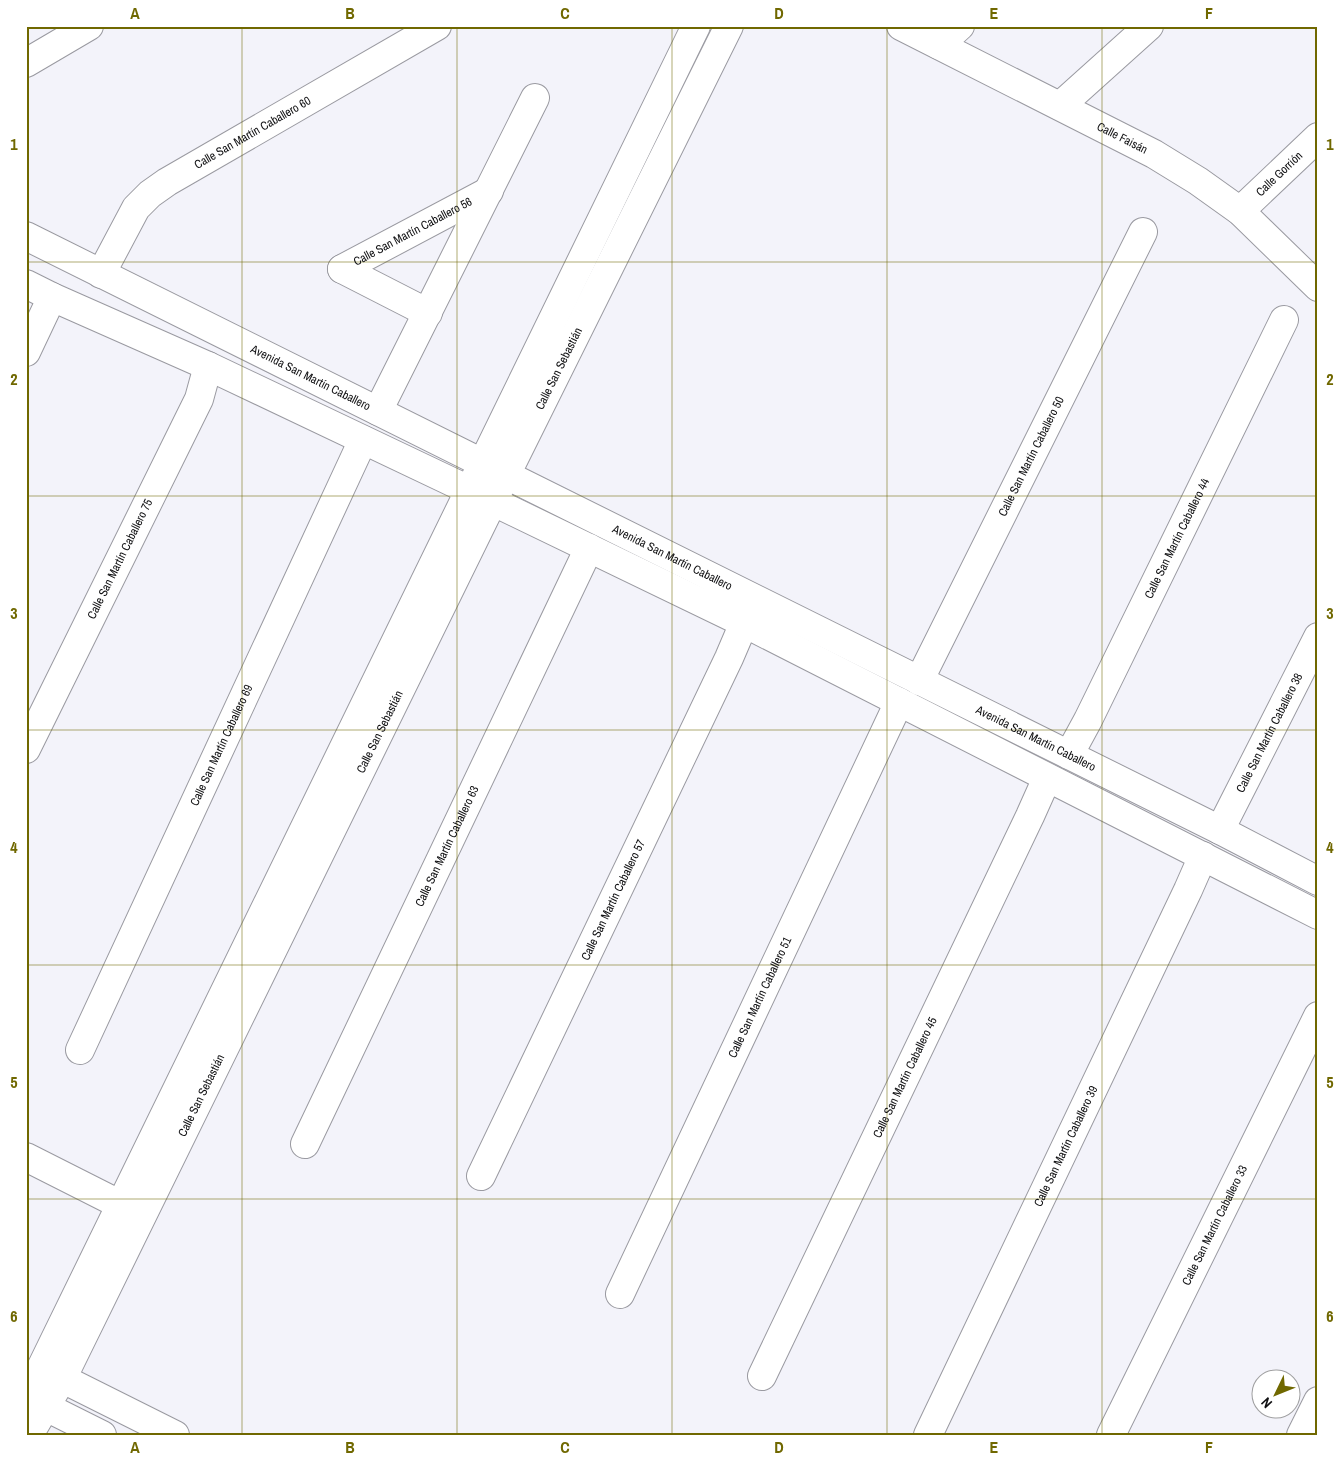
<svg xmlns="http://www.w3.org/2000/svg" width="1344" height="1461" font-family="'Archivo Narrow',sans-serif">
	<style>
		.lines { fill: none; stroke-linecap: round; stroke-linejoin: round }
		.minor-casing { stroke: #9a9aa1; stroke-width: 30 }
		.major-casing { stroke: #9a9aa1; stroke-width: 30 }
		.minor { stroke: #fff; stroke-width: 28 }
		.major { stroke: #fff; stroke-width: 28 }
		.grid { fill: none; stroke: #706800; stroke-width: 1; stroke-opacity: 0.55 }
		.labels { text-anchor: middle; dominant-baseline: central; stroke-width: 4.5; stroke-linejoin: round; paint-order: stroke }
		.street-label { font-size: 12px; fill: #101012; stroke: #fff }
		.neatline { fill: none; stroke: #706800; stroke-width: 2 }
		.grid-label { font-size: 16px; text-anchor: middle; font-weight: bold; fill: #706800 }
	</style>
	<rect width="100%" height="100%" fill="#f3f3fa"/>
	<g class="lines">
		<!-- minor casing -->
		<g class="minor-casing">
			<g id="minor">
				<path id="s1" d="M901,26L1154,154L1198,181L1240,211L1318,287"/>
				<path d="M939,45L960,26"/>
				<path d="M26,63L89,26"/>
				<path d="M1060,106L1149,26"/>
				<path id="s2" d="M1240,211L1318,137"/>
				<path id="s3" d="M26,236L1220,830L1318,881"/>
				<path id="s4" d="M342,269L489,191"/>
				<path d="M342,269L428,313"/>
				<path id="s5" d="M101,274L136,208L150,194L167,182L437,26"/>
				<path d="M26,284L52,297L208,366L469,490L744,623L1318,915"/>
				<path d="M26,352L52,297"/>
				<path d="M378,411L535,98"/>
				<path id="s6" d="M919,681L1143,232"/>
				<path id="s7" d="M26,749L199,399L208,366"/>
				<path id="s8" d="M1069,755L1088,720L1284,320"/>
				<path id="s9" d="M1220,830L1318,637"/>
				<path id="s10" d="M80,1050L363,440"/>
				<path id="s11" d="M305,1144L589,548"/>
				<path d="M26,1157L121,1205"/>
				<path id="s12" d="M481,1176L729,658L744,623"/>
				<path id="s13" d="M620,1294L899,702"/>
				<path d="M47,1371L175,1435"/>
				<path id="s14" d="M762,1376L1030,816L1047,778"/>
				<path d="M26,1391L41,1368L696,26"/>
				<path id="s15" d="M29,1435L62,1379L493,501L729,26"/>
				<path id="s16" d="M928,1435L1188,890L1203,856"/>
				<path id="s17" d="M1111,1435L1318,1016"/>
				<path d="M1301,1435L1318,1401"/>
			</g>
		</g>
		<!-- major casing -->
		<g class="major-casing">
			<path id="major" d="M26,1397L102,1435
				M26,1433L29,1435"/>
		</g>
		<!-- minor -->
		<use href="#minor" class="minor"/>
		<!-- major -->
		<use href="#major" class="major"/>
	</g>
	<!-- grid -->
	<path class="grid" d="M242,26V1435M457,26V1435M672,26V1435M887,26V1435M1102,26V1435M26,262H1318M26,496H1318M26,730H1318M26,965H1318M26,1199H1318"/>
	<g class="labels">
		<!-- street labels -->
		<g class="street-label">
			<text stroke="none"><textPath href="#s5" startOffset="214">Calle San Martín Caballero 60</textPath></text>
			<text stroke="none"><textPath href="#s1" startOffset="248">Calle Faisán</textPath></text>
			<text stroke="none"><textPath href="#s2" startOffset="54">Calle Gorrión</textPath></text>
			<text stroke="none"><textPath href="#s4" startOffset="80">Calle San Martín Caballero 56</textPath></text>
			<text stroke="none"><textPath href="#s15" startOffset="1191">Calle San Sebastián</textPath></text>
			<text stroke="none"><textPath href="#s3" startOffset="318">Avenida San Martín Caballero</textPath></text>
			<text stroke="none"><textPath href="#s6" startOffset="251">Calle San Martín Caballero 50</textPath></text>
			<text stroke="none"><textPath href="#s8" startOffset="242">Calle San Martín Caballero 44</textPath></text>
			<text stroke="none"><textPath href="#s7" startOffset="212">Calle San Martín Caballero 75</textPath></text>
			<text stroke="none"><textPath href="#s3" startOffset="722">Avenida San Martín Caballero</textPath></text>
			<text stroke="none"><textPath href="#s15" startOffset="786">Calle San Sebastián</textPath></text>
			<text stroke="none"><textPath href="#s9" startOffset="109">Calle San Martín Caballero 38</textPath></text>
			<text stroke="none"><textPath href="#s3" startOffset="1128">Avenida San Martín Caballero</textPath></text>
			<text stroke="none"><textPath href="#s10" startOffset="336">Calle San Martín Caballero 69</textPath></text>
			<text stroke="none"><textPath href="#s11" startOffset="330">Calle San Martín Caballero 63</textPath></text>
			<text stroke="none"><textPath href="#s12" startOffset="306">Calle San Martín Caballero 57</textPath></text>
			<text stroke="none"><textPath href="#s13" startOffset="328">Calle San Martín Caballero 51</textPath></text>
			<text stroke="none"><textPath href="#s14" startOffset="331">Calle San Martín Caballero 45</textPath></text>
			<text stroke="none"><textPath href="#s15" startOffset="381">Calle San Sebastián</textPath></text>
			<text stroke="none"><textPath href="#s16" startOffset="320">Calle San Martín Caballero 39</textPath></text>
			<text stroke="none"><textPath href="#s17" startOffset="234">Calle San Martín Caballero 33</textPath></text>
		</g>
	</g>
	<!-- border -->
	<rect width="1344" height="1461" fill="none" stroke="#ffffff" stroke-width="55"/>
	<!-- north arrow -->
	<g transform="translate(1276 1394) rotate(227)"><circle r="24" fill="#ffffff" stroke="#9f9fa0"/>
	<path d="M0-4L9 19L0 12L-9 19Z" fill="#706800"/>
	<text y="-8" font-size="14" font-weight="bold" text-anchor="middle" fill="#101012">N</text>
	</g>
	<rect x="28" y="28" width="1288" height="1406" class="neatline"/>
	<g class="grid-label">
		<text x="135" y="19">A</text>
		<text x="350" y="19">B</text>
		<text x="565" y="19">C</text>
		<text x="779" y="19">D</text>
		<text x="994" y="19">E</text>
		<text x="1209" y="19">F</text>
		<text x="14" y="150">1</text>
		<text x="1330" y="150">1</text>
		<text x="14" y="385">2</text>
		<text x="1330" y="385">2</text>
		<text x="14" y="619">3</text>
		<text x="1330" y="619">3</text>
		<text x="14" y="853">4</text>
		<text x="1330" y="853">4</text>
		<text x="14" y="1088">5</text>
		<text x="1330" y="1088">5</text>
		<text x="14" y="1322">6</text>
		<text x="1330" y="1322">6</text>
		<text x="135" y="1453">A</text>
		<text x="350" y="1453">B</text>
		<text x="565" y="1453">C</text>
		<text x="779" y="1453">D</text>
		<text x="994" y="1453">E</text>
		<text x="1209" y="1453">F</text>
	</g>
</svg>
